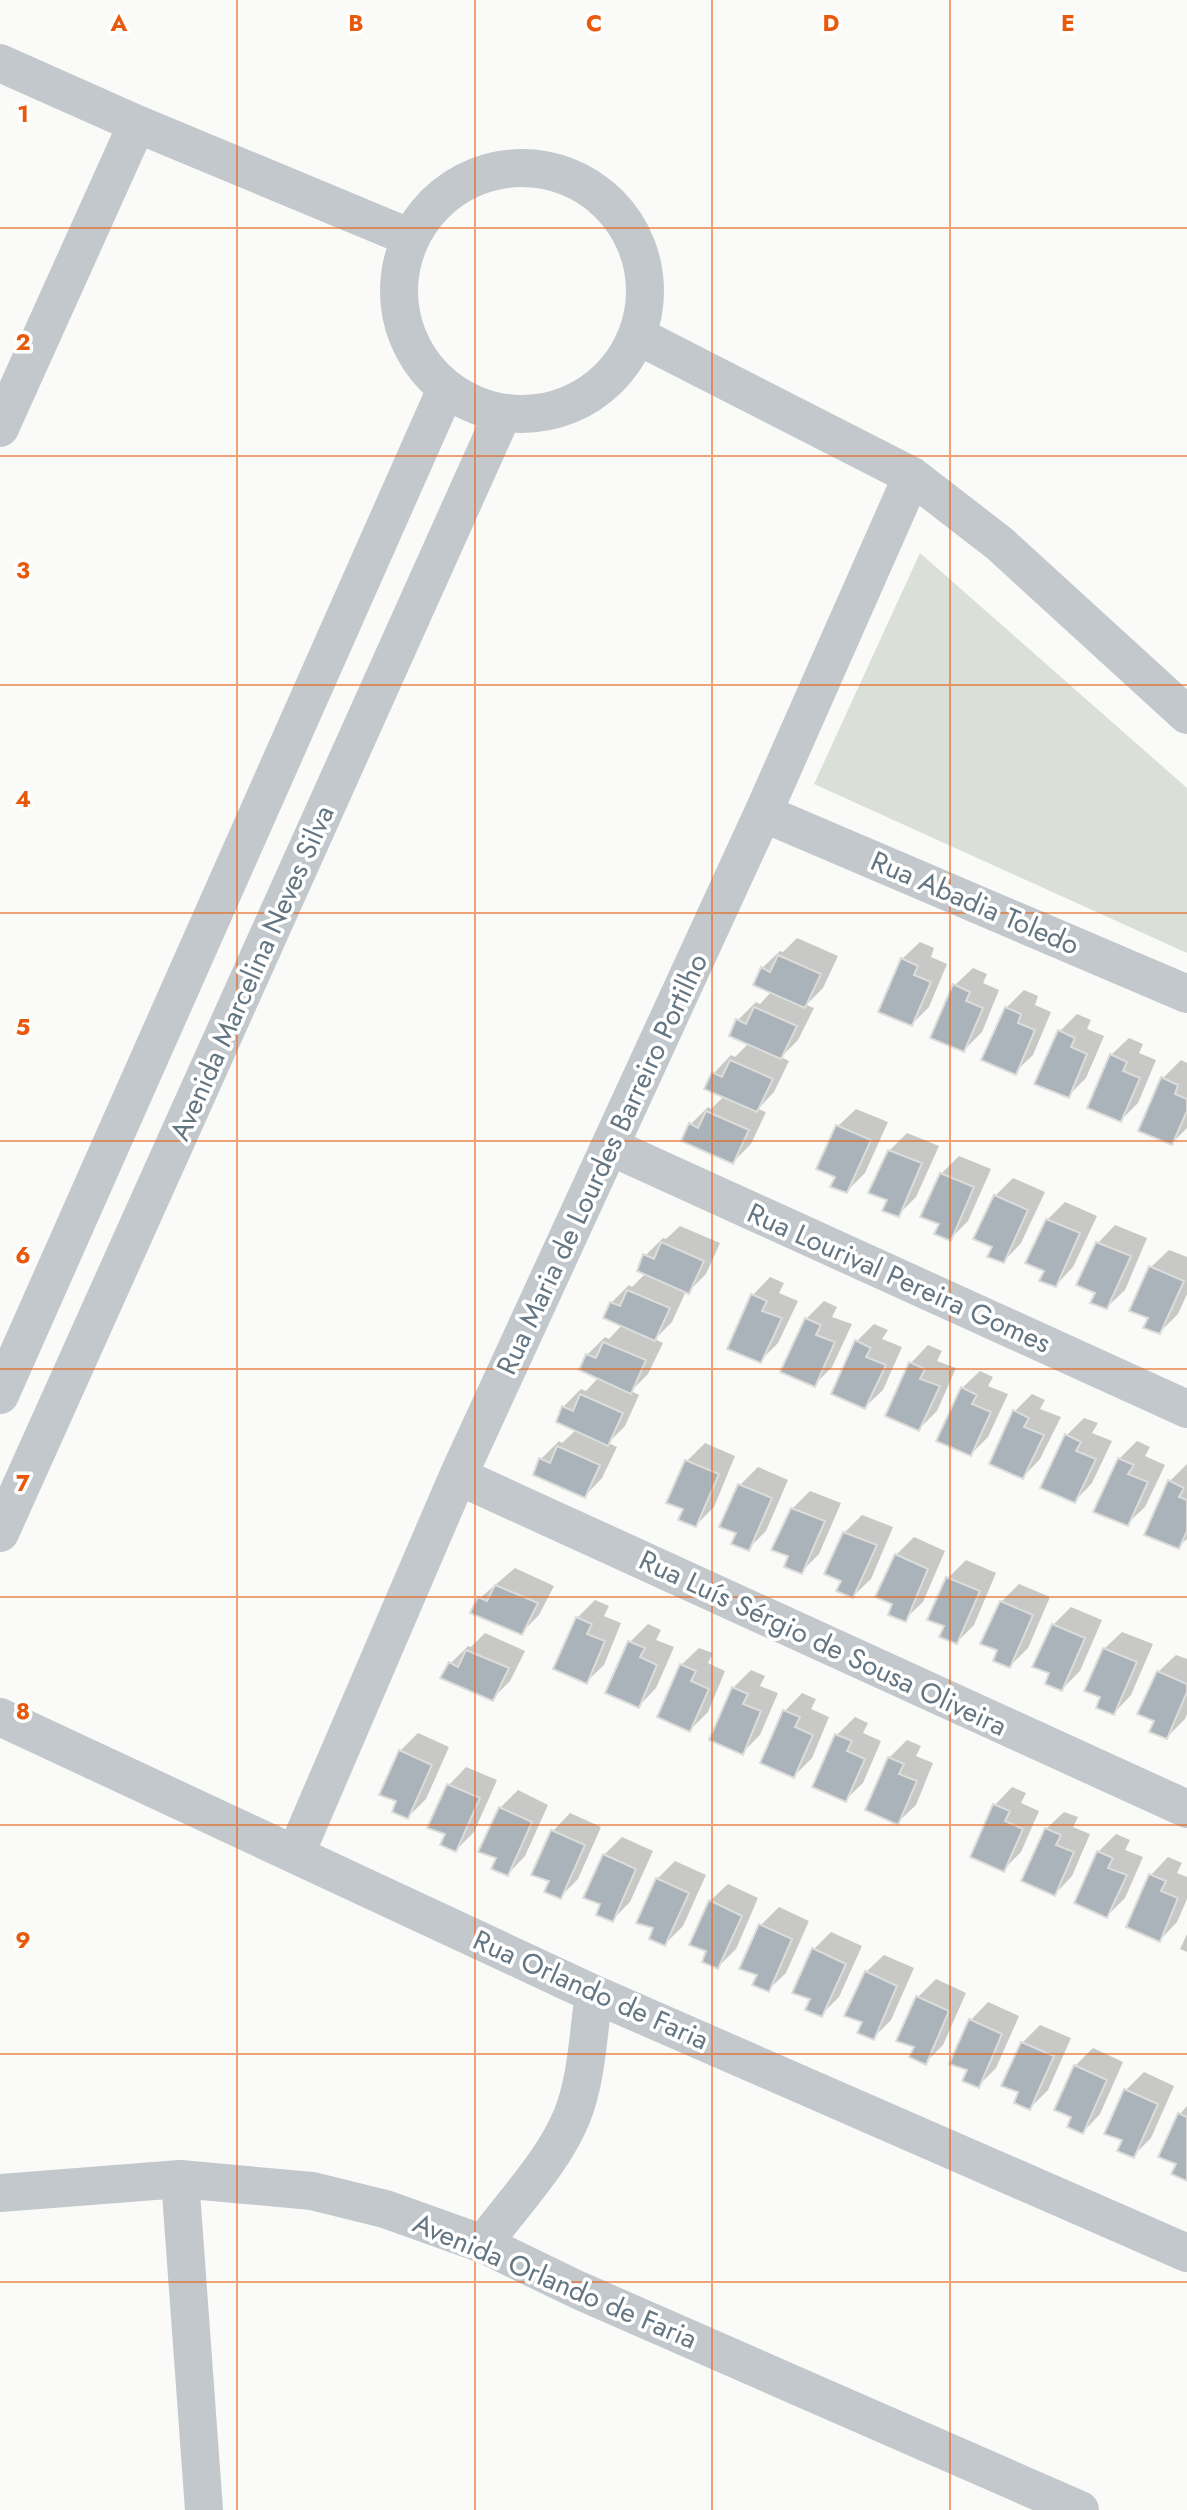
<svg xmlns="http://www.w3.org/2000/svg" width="1187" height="2510" font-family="Jost,sans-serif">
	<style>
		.green { fill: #dadfd7 }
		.shadow { fill: #0003 }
		.building { fill: #aab3b9; stroke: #dcdcda; stroke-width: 2 }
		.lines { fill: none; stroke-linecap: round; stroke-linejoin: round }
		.minor { stroke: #c3c8cc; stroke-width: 38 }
		.grid { fill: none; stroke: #e8590c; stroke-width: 2; stroke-opacity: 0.55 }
		.labels { text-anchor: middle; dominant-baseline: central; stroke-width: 7; stroke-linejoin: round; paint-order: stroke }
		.street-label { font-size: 28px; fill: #657683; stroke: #fff }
		.grid-label { font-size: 23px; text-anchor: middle; font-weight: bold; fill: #e8590c; stroke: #fff; stroke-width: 7; stroke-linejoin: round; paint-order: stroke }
	</style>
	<rect width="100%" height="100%" fill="#fafaf8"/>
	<!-- green -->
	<path class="green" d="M920,553L1187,788V953L814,784Z"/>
	<!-- shadow -->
	<path class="shadow" d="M797,938L838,956L823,988L806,1005L814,1008L798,1040L781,1057L789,1061L774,1092L758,1109L766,1112L751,1144L733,1162L690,1125L708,1107L711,1109L724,1096L707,1088L714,1073L731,1055L735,1057L749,1043L731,1036L738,1020L756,1002L760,1004L772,991L762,968L780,951L783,952Z
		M920,942L934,948L931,957L947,964L929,1007L912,1024L902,959Z
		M973,968L987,974L983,983L999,990L982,1032L964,1050L955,985Z
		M1024,990L1038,996L1035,1005L1051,1012L1033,1055L1015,1072L1006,1008Z
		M1077,1014L1091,1020L1087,1029L1104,1036L1086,1078L1068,1096L1059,1032Z
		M1129,1038L1143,1044L1139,1053L1156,1060L1138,1103L1121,1120L1111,1055Z
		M1181,1060L1187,1063V1128L1172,1143L1163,1078Z
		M856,1109L888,1122L865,1173L847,1191L838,1176V1126Z
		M907,1133L939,1146L916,1197L898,1215L889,1151Z
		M959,1156L991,1169L968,1221L950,1239L941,1223V1174Z
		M1013,1178L1045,1192L1021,1243L1004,1261L995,1196Z
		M1065,1202L1097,1216L1073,1267L1056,1285L1046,1270L1047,1220Z
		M1115,1225L1147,1238L1125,1290L1107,1307L1097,1292L1078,1284L1098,1243Z
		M680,1226L720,1243L706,1274L688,1292L686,1291L672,1322L655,1339L663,1343L648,1374L631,1391L639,1395L625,1426L608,1443L617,1447L602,1478L585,1496L541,1459L559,1441L562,1443L576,1430L563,1407L581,1389L586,1391L599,1377L587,1355L605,1337L609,1339L622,1325L611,1303L629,1285L632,1287L646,1273L645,1256L663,1238L666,1239Z
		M1169,1250L1187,1257V1294L1178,1314L1160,1332L1151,1317V1267Z
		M770,1277L784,1283L779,1293L798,1301L778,1343L760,1361L753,1295Z
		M824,1301L837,1307L832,1317L852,1324L832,1367L814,1385L806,1319Z
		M874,1324L888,1330L882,1339L902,1347L883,1390L865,1407L857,1341Z
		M928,1345L942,1351L937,1361L956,1368L937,1411L919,1429L887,1415L911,1363Z
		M980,1371L993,1377L988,1386L1008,1394L988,1437L971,1454L962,1388Z
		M1032,1394L1045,1400L1040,1409L1061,1417L1040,1459L1023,1477L1015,1411Z
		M1084,1418L1098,1423L1092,1433L1112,1441L1092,1483L1075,1501L1067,1435Z
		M1137,1441L1150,1447L1145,1456L1165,1465L1145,1507L1127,1524L1119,1459Z
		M705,1443L735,1456L714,1507L696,1525L686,1508L687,1461Z
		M1187,1464V1539L1178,1547L1170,1481Z
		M758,1467L788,1480L766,1531L748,1549L740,1485Z
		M810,1491L841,1503L819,1554L801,1572L791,1555L792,1509Z
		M862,1515L893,1527L871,1579L853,1596L843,1580L844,1533Z
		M914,1537L945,1551L923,1602L905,1619L896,1555Z
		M966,1560L996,1573L974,1625L957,1642L946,1625L948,1578Z
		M515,1568L554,1586L539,1615L521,1633L480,1598Z
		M1019,1584L1050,1597L1028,1648L1010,1666L1001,1602Z
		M595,1600L609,1606L604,1616L621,1623L604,1665L586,1682L577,1618Z
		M1071,1607L1102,1620L1080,1671L1062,1689L1051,1672L1053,1625Z
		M648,1624L661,1630L656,1640L674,1647L656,1688L639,1706L608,1692L630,1642Z
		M1122,1632L1153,1644L1131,1695L1114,1713L1103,1696L1104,1649Z
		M485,1633L525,1651L510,1681L492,1699L450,1664L468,1646L471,1647Z
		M699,1648L713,1653L708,1663L725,1671L708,1712L690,1730L681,1665Z
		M1176,1655L1187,1659V1714L1185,1719L1167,1737L1156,1720L1158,1672Z
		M751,1670L765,1676L760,1686L778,1693L760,1735L742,1753L733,1688Z
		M802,1693L816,1699L811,1709L829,1717L812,1758L794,1776L785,1711Z
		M855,1717L868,1723L863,1733L881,1741L863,1783L845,1800L837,1735Z
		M418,1733L449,1747L426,1799L408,1817L400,1751Z
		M907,1740L921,1746L916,1756L933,1763L916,1805L898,1822L889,1758Z
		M466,1767L497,1780L474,1832L456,1850L447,1833L429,1827L449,1785Z
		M1012,1787L1026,1793L1021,1803L1039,1811L1021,1852L1004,1869L995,1805Z
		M518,1790L548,1805L525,1856L508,1874L498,1857L500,1808Z
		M1064,1812L1078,1817L1073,1827L1090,1834L1072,1876L1055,1894L1046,1829Z
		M570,1813L601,1827L578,1879L560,1897L551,1880L553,1831Z
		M1116,1834L1130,1840L1125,1850L1143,1857L1125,1898L1107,1916L1098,1852Z
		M622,1837L653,1851L630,1902L612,1920L604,1855Z
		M1168,1857L1182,1863L1177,1873L1187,1877V1899L1177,1922L1160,1940L1151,1875Z
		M675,1861L706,1875L683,1926L665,1944L655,1927L638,1922L657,1879Z
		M728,1884L758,1898L736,1949L718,1967L708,1950L710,1901Z
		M779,1907L809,1921L786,1973L768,1990L761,1925Z
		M831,1932L862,1946L839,1997L821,2015L812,1998L814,1949Z
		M1187,1934V1952L1180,1949Z
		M884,1955L914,1968L891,2020L873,2038L864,2021L866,1972Z
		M936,1979L966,1993L943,2045L925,2063L916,2046L918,1997Z
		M988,2002L1019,2016L996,2068L978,2086L971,2020Z
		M1040,2025L1071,2038L1048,2090L1030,2108L1021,2091L1022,2043Z
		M1093,2048L1123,2062L1100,2114L1083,2132L1074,2116L1075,2066Z
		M1144,2072L1174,2086L1151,2138L1133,2156L1124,2139L1126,2090Z
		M1187,2106V2179L1178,2163L1160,2156L1180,2114Z"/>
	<!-- building -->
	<path class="building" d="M778,955L821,974L805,1008L753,985L761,967L770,972Z
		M901,958L918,966L914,975L931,982L912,1026L878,1012Z
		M953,984L970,992L966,1001L983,1008L964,1052L930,1038Z
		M754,1007L797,1026L781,1059L729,1036L736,1019L746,1024Z
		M1005,1007L1021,1014L1018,1023L1035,1030L1016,1075L981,1060Z
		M1058,1030L1075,1038L1071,1047L1087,1054L1069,1098L1034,1084Z
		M1110,1054L1127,1062L1123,1071L1140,1078L1121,1122L1087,1108Z
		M730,1060L773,1079L757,1112L704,1089L712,1072L722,1077Z
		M1161,1077L1178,1085L1175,1094L1187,1099V1111L1172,1145L1138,1131Z
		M706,1111L749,1130L733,1164L681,1141L689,1123L698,1128Z
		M836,1125L871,1140L847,1193L830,1187L835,1177L816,1169Z
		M888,1150L922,1163L899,1217L882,1211L887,1200L868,1193Z
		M940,1173L974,1187L951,1241L934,1234L939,1224L920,1217Z
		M994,1195L1028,1210L1004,1263L987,1257L992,1247L973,1239Z
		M1046,1219L1080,1233L1056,1287L1039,1281L1044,1271L1025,1263Z
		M661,1242L704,1261L689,1294L637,1271L643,1254L654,1259Z
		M1096,1242L1131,1256L1107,1309L1090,1303L1095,1293L1076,1285Z
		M1149,1266L1184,1281L1160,1334L1143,1328L1148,1318L1129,1311Z
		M627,1290L670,1308L655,1341L603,1318L610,1302L620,1306Z
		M751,1294L767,1301L762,1311L782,1318L761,1363L727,1349Z
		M805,1318L821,1325L816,1335L835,1342L815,1387L780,1372Z
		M855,1340L871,1348L866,1357L886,1365L865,1409L831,1394Z
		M603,1342L646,1360L631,1394L579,1370L586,1354L596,1358Z
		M909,1362L925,1369L920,1379L940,1386L919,1431L885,1416Z
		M961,1387L977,1395L972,1404L991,1412L971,1456L936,1441Z
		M580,1394L623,1413L608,1446L556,1422L562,1406L573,1411Z
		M1013,1410L1029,1418L1024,1427L1044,1435L1023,1479L989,1464Z
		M1065,1434L1081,1442L1076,1451L1096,1459L1075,1503L1040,1488Z
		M557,1446L600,1465L585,1498L533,1475L539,1458L550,1463Z
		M1118,1458L1134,1465L1128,1474L1148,1482L1128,1526L1093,1512Z
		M685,1460L719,1474L696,1527L678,1520L683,1509L666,1503Z
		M1168,1480L1184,1488L1179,1497L1187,1500V1531L1179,1549L1144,1535Z
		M738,1484L772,1498L749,1551L731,1544L736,1533L719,1527Z
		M791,1508L825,1521L802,1574L784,1567L788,1556L771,1550Z
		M843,1532L877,1545L853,1598L836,1591L841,1581L824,1574Z
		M895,1554L928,1569L906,1622L888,1615L892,1604L875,1597Z
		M946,1577L980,1591L957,1644L939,1637L944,1626L927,1620Z
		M495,1585L538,1603L522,1635L470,1613L478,1597L487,1601Z
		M1000,1601L1033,1615L1010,1668L993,1661L997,1650L980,1644Z
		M576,1617L592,1624L587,1634L605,1641L587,1684L553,1669Z
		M1052,1624L1085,1638L1062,1691L1045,1684L1049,1673L1032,1667Z
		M628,1641L645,1648L640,1657L657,1665L639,1708L605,1693Z
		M1103,1648L1137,1662L1114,1715L1096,1708L1100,1697L1084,1691Z
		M466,1650L509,1668L493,1701L440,1678L449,1662L458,1667Z
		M680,1664L696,1671L691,1681L709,1689L690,1732L657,1717Z
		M1157,1671L1187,1684V1692L1167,1739L1149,1732L1154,1721L1137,1714Z
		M732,1687L748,1694L743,1704L761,1711L743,1755L709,1740Z
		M783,1710L800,1717L795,1727L813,1735L794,1778L760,1763Z
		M835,1734L852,1741L847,1751L865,1759L846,1802L812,1787Z
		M399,1750L432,1765L408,1819L392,1812L396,1801L379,1795Z
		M888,1757L904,1764L899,1774L917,1781L898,1825L865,1810Z
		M447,1784L480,1798L456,1852L440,1845L445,1834L427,1828Z
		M993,1804L1010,1811L1005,1821L1023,1829L1004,1872L970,1857Z
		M499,1807L532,1822L508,1876L491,1869L496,1858L478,1852Z
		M1045,1828L1061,1835L1056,1845L1074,1852L1055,1896L1021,1881Z
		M551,1830L585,1845L561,1899L544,1892L549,1881L531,1875Z
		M1097,1851L1113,1858L1108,1868L1127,1875L1107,1918L1074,1903Z
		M603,1854L636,1869L613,1922L596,1915L600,1904L583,1898Z
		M1149,1874L1166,1881L1161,1891L1178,1898L1160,1942L1126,1927Z
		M656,1878L689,1893L665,1946L649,1939L653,1928L636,1923Z
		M709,1900L742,1916L718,1969L702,1962L706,1951L689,1945Z
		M759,1924L792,1939L769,1992L752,1985L757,1975L739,1969Z
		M812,1948L846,1964L822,2017L805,2010L810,1999L792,1993Z
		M865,1971L897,1986L874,2040L857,2033L862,2022L844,2016Z
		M916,1996L949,2011L926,2065L909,2057L914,2047L896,2041Z
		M969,2019L1002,2034L979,2088L962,2081L967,2070L949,2064Z
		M1021,2042L1054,2056L1030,2110L1014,2103L1018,2092L1001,2086Z
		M1074,2065L1107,2080L1083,2134L1067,2127L1071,2117L1054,2110Z
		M1124,2089L1158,2104L1134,2158L1117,2151L1122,2140L1104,2134Z
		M1178,2113L1187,2117V2181L1171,2174L1176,2164L1158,2157Z"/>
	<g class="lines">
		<!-- minor -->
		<path class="minor" d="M0,63L137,124L411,238
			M399 291a123 123 0 1 1 246 0a123 123 0 1 1-246 0Z
			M638,336L912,476L1000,544L1187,715
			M0,428L137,124
			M763,813L1187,994
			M611,1147L1187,1409
			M0,1395L446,389
			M458,1476L1187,1809
			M0,1533L503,413
			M0,1717L594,1994L1187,2253
			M296,1853L458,1476L763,813L912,476
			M180,2179L204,2510
			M0,2193L180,2179L312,2191L385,2209L483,2244L578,2290L1080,2510
			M483,2244C512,2205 554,2161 572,2116C587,2079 588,2034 594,1994"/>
	</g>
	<!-- grid -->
	<path class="grid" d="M237,0V2510M475,0V2510M712,0V2510M950,0V2510M0,228H1187M0,456H1187M0,685H1187M0,913H1187M0,1141H1187M0,1369H1187M0,1597H1187M0,1825H1187M0,2054H1187M0,2282H1187"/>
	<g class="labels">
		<!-- street labels -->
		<g class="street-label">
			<text transform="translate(975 903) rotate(23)">Rua Abadia Toledo</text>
			<text transform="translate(252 973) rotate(-66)">Avenida Marcelina Neves Silva</text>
			<text transform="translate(602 1164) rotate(-65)">Rua Maria de Lourdes Barreiro Portilho</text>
			<text transform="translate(899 1278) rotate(24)">Rua Lourival Pereira Gomes</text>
			<text transform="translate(823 1643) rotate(25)">Rua Luís Sérgio de Sousa Oliveira</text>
			<text transform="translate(591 1990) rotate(24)">Rua Orlando de Faria</text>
			<text transform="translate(555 2281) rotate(23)">Avenida Orlando de Faria</text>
		</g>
	</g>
	<g class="grid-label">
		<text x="119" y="31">A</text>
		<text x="356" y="31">B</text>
		<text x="594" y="31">C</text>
		<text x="831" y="31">D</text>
		<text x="1068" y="31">E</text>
		<text x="23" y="122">1</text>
		<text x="23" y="350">2</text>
		<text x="23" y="578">3</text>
		<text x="23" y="807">4</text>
		<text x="23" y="1035">5</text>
		<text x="23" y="1263">6</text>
		<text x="23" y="1491">7</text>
		<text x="23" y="1719">8</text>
		<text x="23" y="1948">9</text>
	</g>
</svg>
